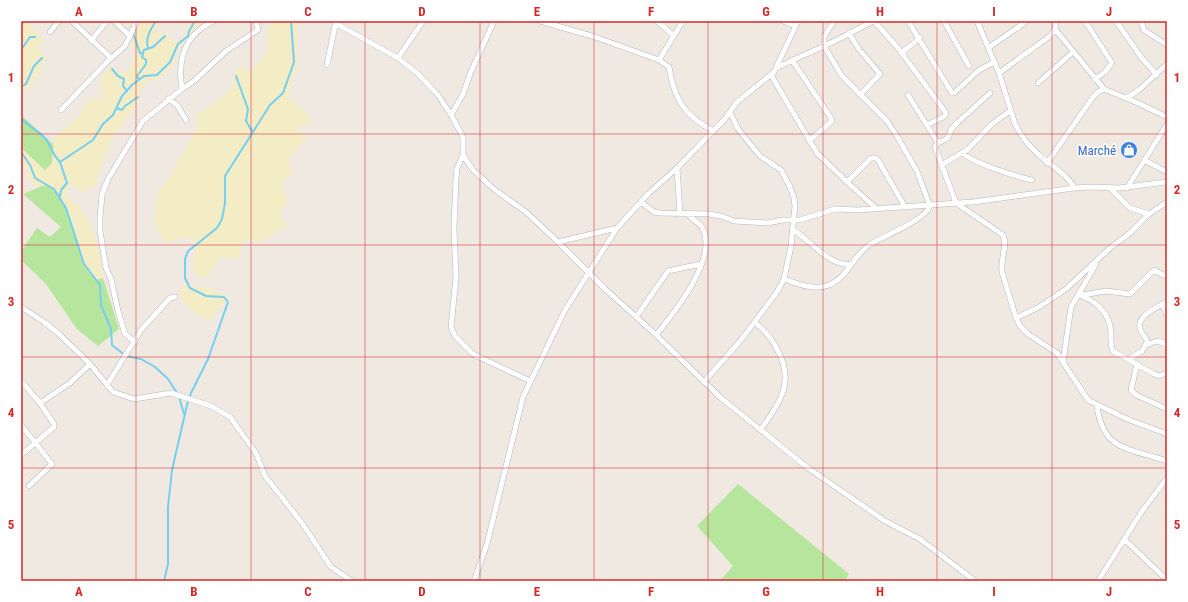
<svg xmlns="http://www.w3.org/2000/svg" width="1188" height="602" font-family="'Roboto Condensed',sans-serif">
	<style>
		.green { fill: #b6e59e }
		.sand { fill: #f3ecc5 }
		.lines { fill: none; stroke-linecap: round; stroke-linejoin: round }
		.stream { stroke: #75cff0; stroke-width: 2 }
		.minor-casing { stroke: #b4b7c1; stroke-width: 6 }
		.minor { stroke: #fff; stroke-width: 5 }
		.grid { fill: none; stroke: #d62828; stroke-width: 1; stroke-opacity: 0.55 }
		.labels { text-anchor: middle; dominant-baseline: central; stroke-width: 3; stroke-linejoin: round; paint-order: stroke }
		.shop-label { font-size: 13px; fill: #366cbe; stroke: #fff; text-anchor: end }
		.neatline { fill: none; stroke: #d62828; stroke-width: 1.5 }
		.grid-label { font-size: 13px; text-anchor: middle; font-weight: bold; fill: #d62828 }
	</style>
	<rect width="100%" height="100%" fill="#efe9e1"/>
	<!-- green -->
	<path class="green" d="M21,115L54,145L52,163L45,171L21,148Z
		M45,185C70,193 75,246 86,268C89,273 93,276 96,280L103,278L119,329L98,346L77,329L46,284L21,260V251L37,228L50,237L61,227L23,194Z
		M738,484L849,574L845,581H720L733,566L697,526Z"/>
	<!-- sand -->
	<path class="sand" d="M21,21H28C31,29 40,33 43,41L38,48L45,56L46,60L34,82L21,93Z
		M140,21H159L156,29L157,32L167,34L171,40L179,41L184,37L190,21H200V23L178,49L174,64L159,78L147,81L138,93L141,96L130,114L114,135L98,173V182L94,187L83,192L69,185L67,197L80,207L95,235L103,278L96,280C92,275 86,270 83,263C74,241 70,193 45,185C39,187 35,188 29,182L28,173L21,161V148L45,170L52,163L54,138L82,113L83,106L90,99L94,97L101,100L103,97L100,78L111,67L119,73L128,71L136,54L128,32Z
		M274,21H299C297,36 299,53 297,68C295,78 288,87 288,97L308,114L312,121L308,126L298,127L297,130L308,140L300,144L296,151L289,158L292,171L291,176L283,180L281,186L288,201L281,214V218L286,223L284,230L276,231L269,239L264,237L261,242L245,240L240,250L239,259L220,257C211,267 211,286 194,273V255L197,245L191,238C181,235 174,242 164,242L154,222L158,191L168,179L199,124L195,118L196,115L215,103L233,87L232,78L240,67L250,72L268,52L267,32Z
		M184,285L200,288L204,286L227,296L225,302L216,311L210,321C201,318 189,307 183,301C180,297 180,292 180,288Z"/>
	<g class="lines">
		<!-- stream -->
		<path class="stream" d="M21,24L25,21
			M133,33L140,53L143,54
			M148,48C145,39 151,28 156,21
			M21,50L30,37H35
			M112,69L118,76L124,79L123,86L127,91
			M236,76L248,109L246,121L252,131
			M21,80V81
			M139,80L137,76L146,64V60L142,57L144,50L153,47L165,36
			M21,87L26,84L34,66L42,58
			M117,108L122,110L125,106L138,97
			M21,118C28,126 37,130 45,138C52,146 50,152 60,162
			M21,152L30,165L35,178L54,189L66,208L84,264L100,285L101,305L111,329L112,345L126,356L141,359L155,367L168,379L177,393
			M60,196L61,190L67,183L60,162L93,140L103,124L113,115L122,96L132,85L144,76L157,75L170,62L178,44L188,36L189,31L195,21
			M179,397L184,414
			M164,581L168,564V507L172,470L187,405L191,393L208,359L228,302L224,297L206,296L190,288L185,278V259L188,251L217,228L222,219L225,203V176L270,105L283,93L294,62L291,21"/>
		<!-- minor casing -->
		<g class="minor-casing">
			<path id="minor" d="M72,21L111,58
				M114,21L129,35
				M540,21L595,37L659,60L683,21
				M657,21L673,35
				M783,21L795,26
				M874,21L898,48L946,113L945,116L927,125
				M908,21L952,93H954L979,70L994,62
				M944,21L969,66
				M977,21L999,73L1015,124C1021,136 1028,145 1038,154C1047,163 1071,177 1074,188
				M1085,21L1112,63L1105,72L1095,79
				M1116,21L1141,57L1157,75
				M1141,21L1144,30L1167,45
				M335,23L398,58L417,73L438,95L451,115L463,137V155L473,170L495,190L526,212L558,242L605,289L653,332L721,398L808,468L885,521L920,539L975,581
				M1055,29L1104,89
				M50,32L59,21
				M849,33L858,48L880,74L860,95
				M91,41L107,21
				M988,48L1027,21
				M901,53L920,38
				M398,58L423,21
				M659,60L669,67C674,99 685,117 714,131
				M792,60L831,118L832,121L809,141
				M327,65L336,21
				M776,68L837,40L873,21
				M999,73L1050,36L1055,29L1056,21
				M771,75L817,153L847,182
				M1038,83L1073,52
				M182,89L194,81L226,51L258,30L256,21
				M990,93L958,122L952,128L948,138L938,143L935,147L956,203L1003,235C1008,247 1000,259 1002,272L1016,318L1020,326L1028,334L1057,353L1088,400L1127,419L1167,434
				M908,95L938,143
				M1126,98L1139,90L1167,64
				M168,99L177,105L186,120
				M61,110L108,61L125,46L137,21
				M451,115L463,94L470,74L494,21
				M962,153C976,164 1014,176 1032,180
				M463,155L457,168L456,178L454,228L456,278L451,327L455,336L473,354L530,381
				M1144,160L1165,171
				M1047,163L1093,97L1098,92L1104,89L1138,103L1167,117
				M943,164L967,150L992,124L1010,111
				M677,168L680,214
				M1110,188L1130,208L1149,214
				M1127,188L1167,124
				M641,202L654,212L660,213L709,214L721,216L734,221L768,223L782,220H800L835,209L858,210L973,202L1074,188L1091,187L1119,188L1167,182
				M876,208L847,182L871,158H876L878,160L905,207
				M792,229C809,239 831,268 851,264
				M558,242L617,228
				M784,279C798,284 814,291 829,285C847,278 853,256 869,245C884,236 925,220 930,206L917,171L898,138L887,121L842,76L824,46V37L834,21
				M1082,295L1106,291L1130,294L1154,270L1167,277
				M1082,296C1097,302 1110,314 1111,332C1111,339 1110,345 1113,351L1154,374L1159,376L1167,373
				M1166,302L1164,308L1167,315
				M21,307L44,322L58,333L90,364L113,392L134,399L171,393L211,406L230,417L256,453L265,476L302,523L331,567L352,581
				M636,317L668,271L701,264
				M1016,318L1039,307L1066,289L1110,248L1130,233L1149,214L1167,202
				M755,323C765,330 771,338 777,349C795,381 781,402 761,429
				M656,335C673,314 718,259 703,229C700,223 692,220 688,214
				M135,342L125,334L118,311L111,279L106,268L100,231V217L102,195L108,179L143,121L182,89C177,58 185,34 214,21
				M1146,345L1157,341L1167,344
				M1129,359L1142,351L1147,342C1147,337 1143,336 1141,331C1134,316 1157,308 1166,302
				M1063,362L1071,307L1096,264
				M1137,364L1131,390L1136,395L1167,409
				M21,381L40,403L70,383L90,364
				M704,382L741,340L777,292L784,279L791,246L795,206L794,198L790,187L781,170L760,156L738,129L730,112
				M107,385L141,330L170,298L175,297
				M1097,406C1103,452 1130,448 1167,461
				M21,425L52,464L29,486
				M21,455L54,427V424L40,403
				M1124,539L1167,580
				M474,581L487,544L523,397L565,310L617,228L648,194L677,168L724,120L737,102L774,72L798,21
				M1098,581L1142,511L1167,478"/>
		</g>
		<!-- minor -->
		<use href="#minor" class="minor"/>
	</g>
	<!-- grid -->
	<path class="grid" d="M136,21V581M251,21V581M365,21V581M480,21V581M594,21V581M708,21V581M823,21V581M937,21V581M1052,21V581M21,134H1167M21,245H1167M21,357H1167M21,468H1167"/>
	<!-- icons -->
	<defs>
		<g id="shop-disc" transform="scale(0.9)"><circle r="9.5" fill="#3f7fe0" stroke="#fff"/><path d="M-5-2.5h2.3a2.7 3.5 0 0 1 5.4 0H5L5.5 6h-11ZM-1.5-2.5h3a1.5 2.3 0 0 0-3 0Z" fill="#fff"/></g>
	</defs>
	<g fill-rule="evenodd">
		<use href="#shop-disc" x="1129" y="150"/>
	</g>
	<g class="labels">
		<!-- shop labels -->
		<g class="shop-label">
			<text x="1116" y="150">Marché</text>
		</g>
	</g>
	<!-- border -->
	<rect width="1188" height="602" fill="none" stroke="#ffffff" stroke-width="44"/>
	<rect x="22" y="22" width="1144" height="558" class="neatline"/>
	<g class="grid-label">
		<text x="79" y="16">A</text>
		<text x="194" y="16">B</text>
		<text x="308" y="16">C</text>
		<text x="422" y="16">D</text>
		<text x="537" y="16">E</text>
		<text x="651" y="16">F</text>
		<text x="766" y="16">G</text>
		<text x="880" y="16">H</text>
		<text x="994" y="16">I</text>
		<text x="1109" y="16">J</text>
		<text x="11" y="82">1</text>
		<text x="1177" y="82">1</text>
		<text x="11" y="194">2</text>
		<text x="1177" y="194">2</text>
		<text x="11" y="306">3</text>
		<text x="1177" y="306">3</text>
		<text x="11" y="417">4</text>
		<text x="1177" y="417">4</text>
		<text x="11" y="529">5</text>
		<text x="1177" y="529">5</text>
		<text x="79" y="596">A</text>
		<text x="194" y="596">B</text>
		<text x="308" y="596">C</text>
		<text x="422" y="596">D</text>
		<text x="537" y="596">E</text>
		<text x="651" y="596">F</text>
		<text x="766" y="596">G</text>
		<text x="880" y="596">H</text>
		<text x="994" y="596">I</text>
		<text x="1109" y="596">J</text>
	</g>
</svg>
